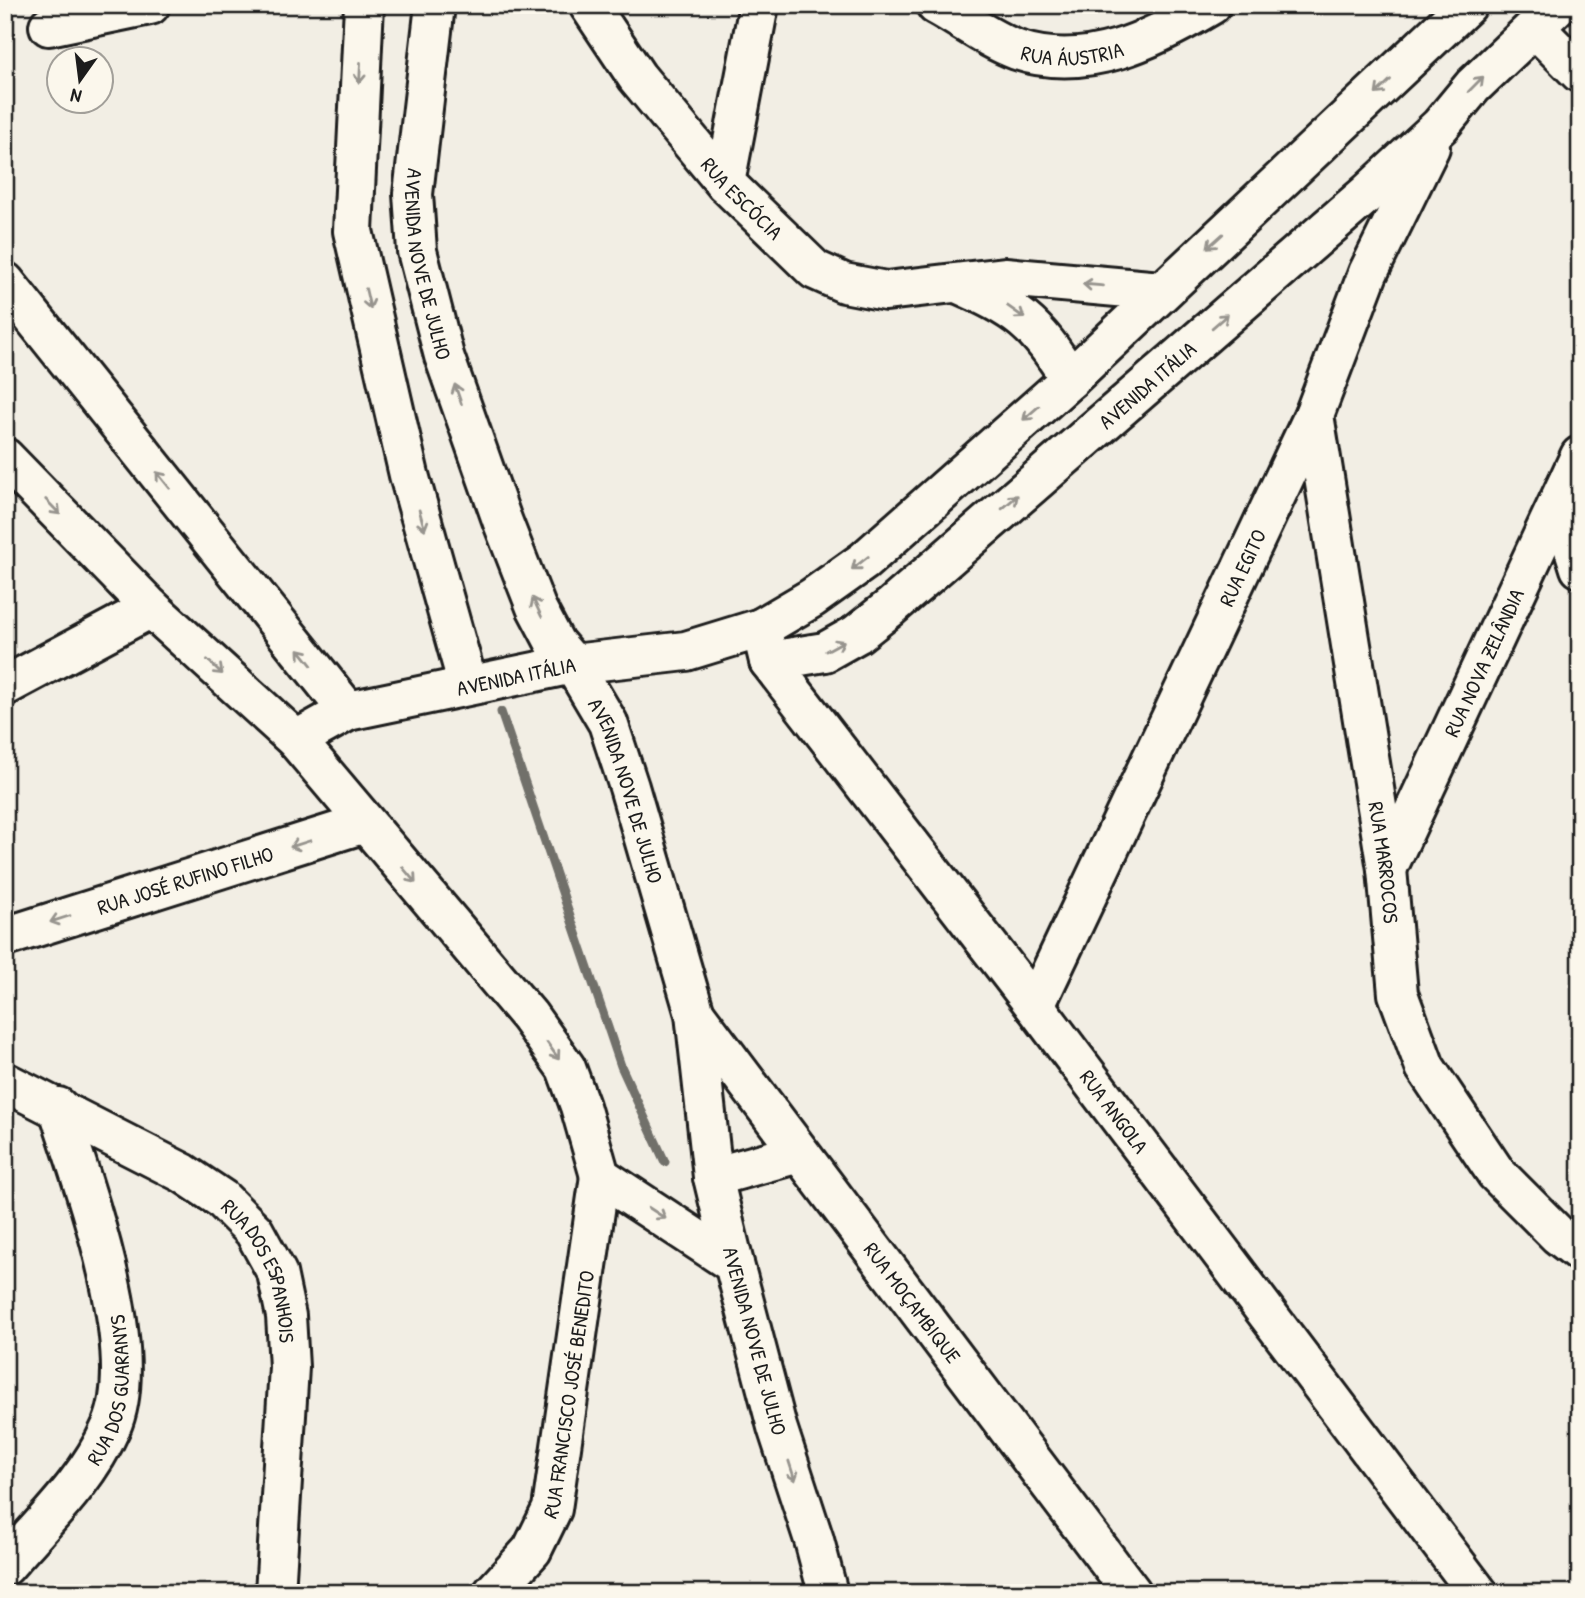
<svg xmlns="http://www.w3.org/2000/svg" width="1585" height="1598" font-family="'Patrick Hand',sans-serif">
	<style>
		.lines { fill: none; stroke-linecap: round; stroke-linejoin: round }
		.stream { stroke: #716f6b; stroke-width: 9 }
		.minor-casing { stroke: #1c1c1c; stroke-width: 44 }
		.major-casing { stroke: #1c1c1c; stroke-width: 44 }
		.minor { stroke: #fbf7ec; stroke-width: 38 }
		.major { stroke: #fbf7ec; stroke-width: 38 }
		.oneway { stroke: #97948e }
		.labels { text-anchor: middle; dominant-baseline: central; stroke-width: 5; stroke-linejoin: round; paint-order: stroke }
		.street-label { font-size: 21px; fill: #1c1c1c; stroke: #fbf7ec }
	</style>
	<rect width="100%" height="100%" fill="#f2eee4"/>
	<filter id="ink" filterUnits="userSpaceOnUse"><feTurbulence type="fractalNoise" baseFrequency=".0143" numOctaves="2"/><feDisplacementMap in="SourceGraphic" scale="14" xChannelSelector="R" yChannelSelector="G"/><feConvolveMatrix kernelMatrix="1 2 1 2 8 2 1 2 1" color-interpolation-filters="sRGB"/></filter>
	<g filter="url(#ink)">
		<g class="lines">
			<!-- stream -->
			<path class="stream" d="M501,712L621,1066L665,1162"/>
			<!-- minor casing -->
			<g class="minor-casing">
				<g id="minor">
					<path d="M364,5L353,231L409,475L468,685"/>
					<path id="s1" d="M435,5L413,194L417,251L444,356L502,520L536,607L555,643L573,664L608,723L629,787L695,1014L713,1177L734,1264"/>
					<path id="s2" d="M589,5L637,77L725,183L815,270L844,283L886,291L1005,277L1161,291"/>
					<path id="s3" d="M936,5C962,19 989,40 1017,50C1086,73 1152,40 1211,5"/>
					<path d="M49,26L150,5"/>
					<path d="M1536,29L1580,73"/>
					<path d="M725,183L759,5"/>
					<path d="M957,283C1017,310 1036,322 1070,379"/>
					<path id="s4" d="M1314,415L1387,869L1398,994L1425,1067L1496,1173L1558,1235L1580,1252"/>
					<path d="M1559,502L1580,568"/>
					<path d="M761,628L812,598L864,561L1070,379L1467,5"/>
					<path id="s5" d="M769,661L825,652L857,634L891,607L1369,192L1440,126L1473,86L1558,5"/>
					<path d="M5,686L151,608"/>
					<path id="s6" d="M1387,869L1580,456"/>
					<path id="s7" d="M5,937L365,823"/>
					<path id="s8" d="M1035,1006L1314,415L1368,273L1430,147"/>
					<path id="s9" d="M696,1015L1132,1593"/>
					<path id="s10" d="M5,1082L183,1173L222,1199L254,1231L277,1273L286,1316L289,1367L275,1593"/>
					<path d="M713,1177L799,1153"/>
					<path id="s11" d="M5,1566C43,1522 88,1480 111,1427C145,1351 83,1185 58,1107"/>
					<path id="s12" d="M493,1593L532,1550L552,1509L600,1176"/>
				</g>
			</g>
			<!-- major casing -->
			<g class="major-casing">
				<g id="major">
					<path d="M5,282L348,711"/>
					<path d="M5,458L151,608L296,740L529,1016L566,1068L580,1106L600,1176L734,1264L777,1427L814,1540L828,1593"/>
					<path id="s13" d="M296,740L348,711L573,664L686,651L761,628L769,661L1035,1006L1478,1593"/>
				</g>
			</g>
			<!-- minor -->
			<use href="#minor" class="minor"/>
			<!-- major -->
			<use href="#major" class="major"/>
		</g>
		<!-- one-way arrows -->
		<defs><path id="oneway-shaft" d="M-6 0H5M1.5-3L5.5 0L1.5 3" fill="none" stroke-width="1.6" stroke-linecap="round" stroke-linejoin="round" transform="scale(1.75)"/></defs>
		<g class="oneway">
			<use href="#oneway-shaft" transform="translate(360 73) rotate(93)"/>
			<use href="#oneway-shaft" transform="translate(1476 84) rotate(-45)"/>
			<use href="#oneway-shaft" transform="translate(1383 87) rotate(136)"/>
			<use href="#oneway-shaft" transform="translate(1215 241) rotate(138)"/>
			<use href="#oneway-shaft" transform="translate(1093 285) rotate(-175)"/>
			<use href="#oneway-shaft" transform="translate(368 299) rotate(77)"/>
			<use href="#oneway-shaft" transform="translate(1016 312) rotate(35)"/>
			<use href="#oneway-shaft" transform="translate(1220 321) rotate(-41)"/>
			<use href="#oneway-shaft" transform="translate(458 394) rotate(-109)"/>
			<use href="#oneway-shaft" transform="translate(1031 413) rotate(139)"/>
			<use href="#oneway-shaft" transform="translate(163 480) rotate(-129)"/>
			<use href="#oneway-shaft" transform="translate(1010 502) rotate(-41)"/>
			<use href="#oneway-shaft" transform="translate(53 507) rotate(46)"/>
			<use href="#oneway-shaft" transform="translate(422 520) rotate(74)"/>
			<use href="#oneway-shaft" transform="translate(860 563) rotate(142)"/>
			<use href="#oneway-shaft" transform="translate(537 607) rotate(-115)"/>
			<use href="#oneway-shaft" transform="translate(835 646) rotate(-29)"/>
			<use href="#oneway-shaft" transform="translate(305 657) rotate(-129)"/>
			<use href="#oneway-shaft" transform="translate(215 667) rotate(43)"/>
			<use href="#oneway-shaft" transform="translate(300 844) rotate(162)"/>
			<use href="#oneway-shaft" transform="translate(409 875) rotate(50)"/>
			<use href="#oneway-shaft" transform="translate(60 919) rotate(162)"/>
			<use href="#oneway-shaft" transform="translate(553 1051) rotate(55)"/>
			<use href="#oneway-shaft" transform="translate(657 1213) rotate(33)"/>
			<use href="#oneway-shaft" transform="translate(792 1471) rotate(72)"/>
		</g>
	</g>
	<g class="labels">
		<!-- street labels -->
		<g class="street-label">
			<text stroke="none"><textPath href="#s3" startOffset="149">RUA ÁUSTRIA</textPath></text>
			<text stroke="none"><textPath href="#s2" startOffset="247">RUA ESCÓCIA</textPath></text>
			<text stroke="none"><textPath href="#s1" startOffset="262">AVENIDA NOVE DE JULHO</textPath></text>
			<text stroke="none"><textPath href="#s5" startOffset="476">AVENIDA ITÁLIA</textPath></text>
			<text stroke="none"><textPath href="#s8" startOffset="485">RUA EGITO</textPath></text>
			<text stroke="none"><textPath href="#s6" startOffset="228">RUA NOVA ZELÂNDIA</textPath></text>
			<text stroke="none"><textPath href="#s13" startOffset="231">AVENIDA ITÁLIA</textPath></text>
			<text stroke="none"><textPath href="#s1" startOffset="830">AVENIDA NOVE DE JULHO</textPath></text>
			<text stroke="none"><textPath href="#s4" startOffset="453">RUA MARROCOS</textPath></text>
			<text stroke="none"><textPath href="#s7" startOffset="189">RUA JOSÉ RUFINO FILHO</textPath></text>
			<text stroke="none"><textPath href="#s13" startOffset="1083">RUA ANGOLA</textPath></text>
			<text stroke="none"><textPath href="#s10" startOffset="331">RUA DOS ESPANHOIS</textPath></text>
			<text stroke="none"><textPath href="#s9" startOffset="360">RUA MOÇAMBIQUE</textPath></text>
			<text transform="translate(755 1341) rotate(75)">AVENIDA NOVE DE JULHO</text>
			<text stroke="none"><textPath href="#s11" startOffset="212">RUA DOS GUARANYS</textPath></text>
			<text stroke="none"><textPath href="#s12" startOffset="220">RUA FRANCISCO JOSÉ BENEDITO</textPath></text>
		</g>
	</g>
	<!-- margin -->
	<rect width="1585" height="1598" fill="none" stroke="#fbf7ec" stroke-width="28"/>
	<rect x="14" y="14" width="1557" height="1570" fill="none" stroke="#1c1c1c" stroke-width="2.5" filter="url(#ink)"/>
	<!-- north arrow -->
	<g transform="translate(80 80) rotate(194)"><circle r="33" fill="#fbf7ec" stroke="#a29f99" stroke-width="2"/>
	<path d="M0-5L12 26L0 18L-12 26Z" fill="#1c1c1c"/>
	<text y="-10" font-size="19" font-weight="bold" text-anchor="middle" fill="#1c1c1c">N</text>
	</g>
</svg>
